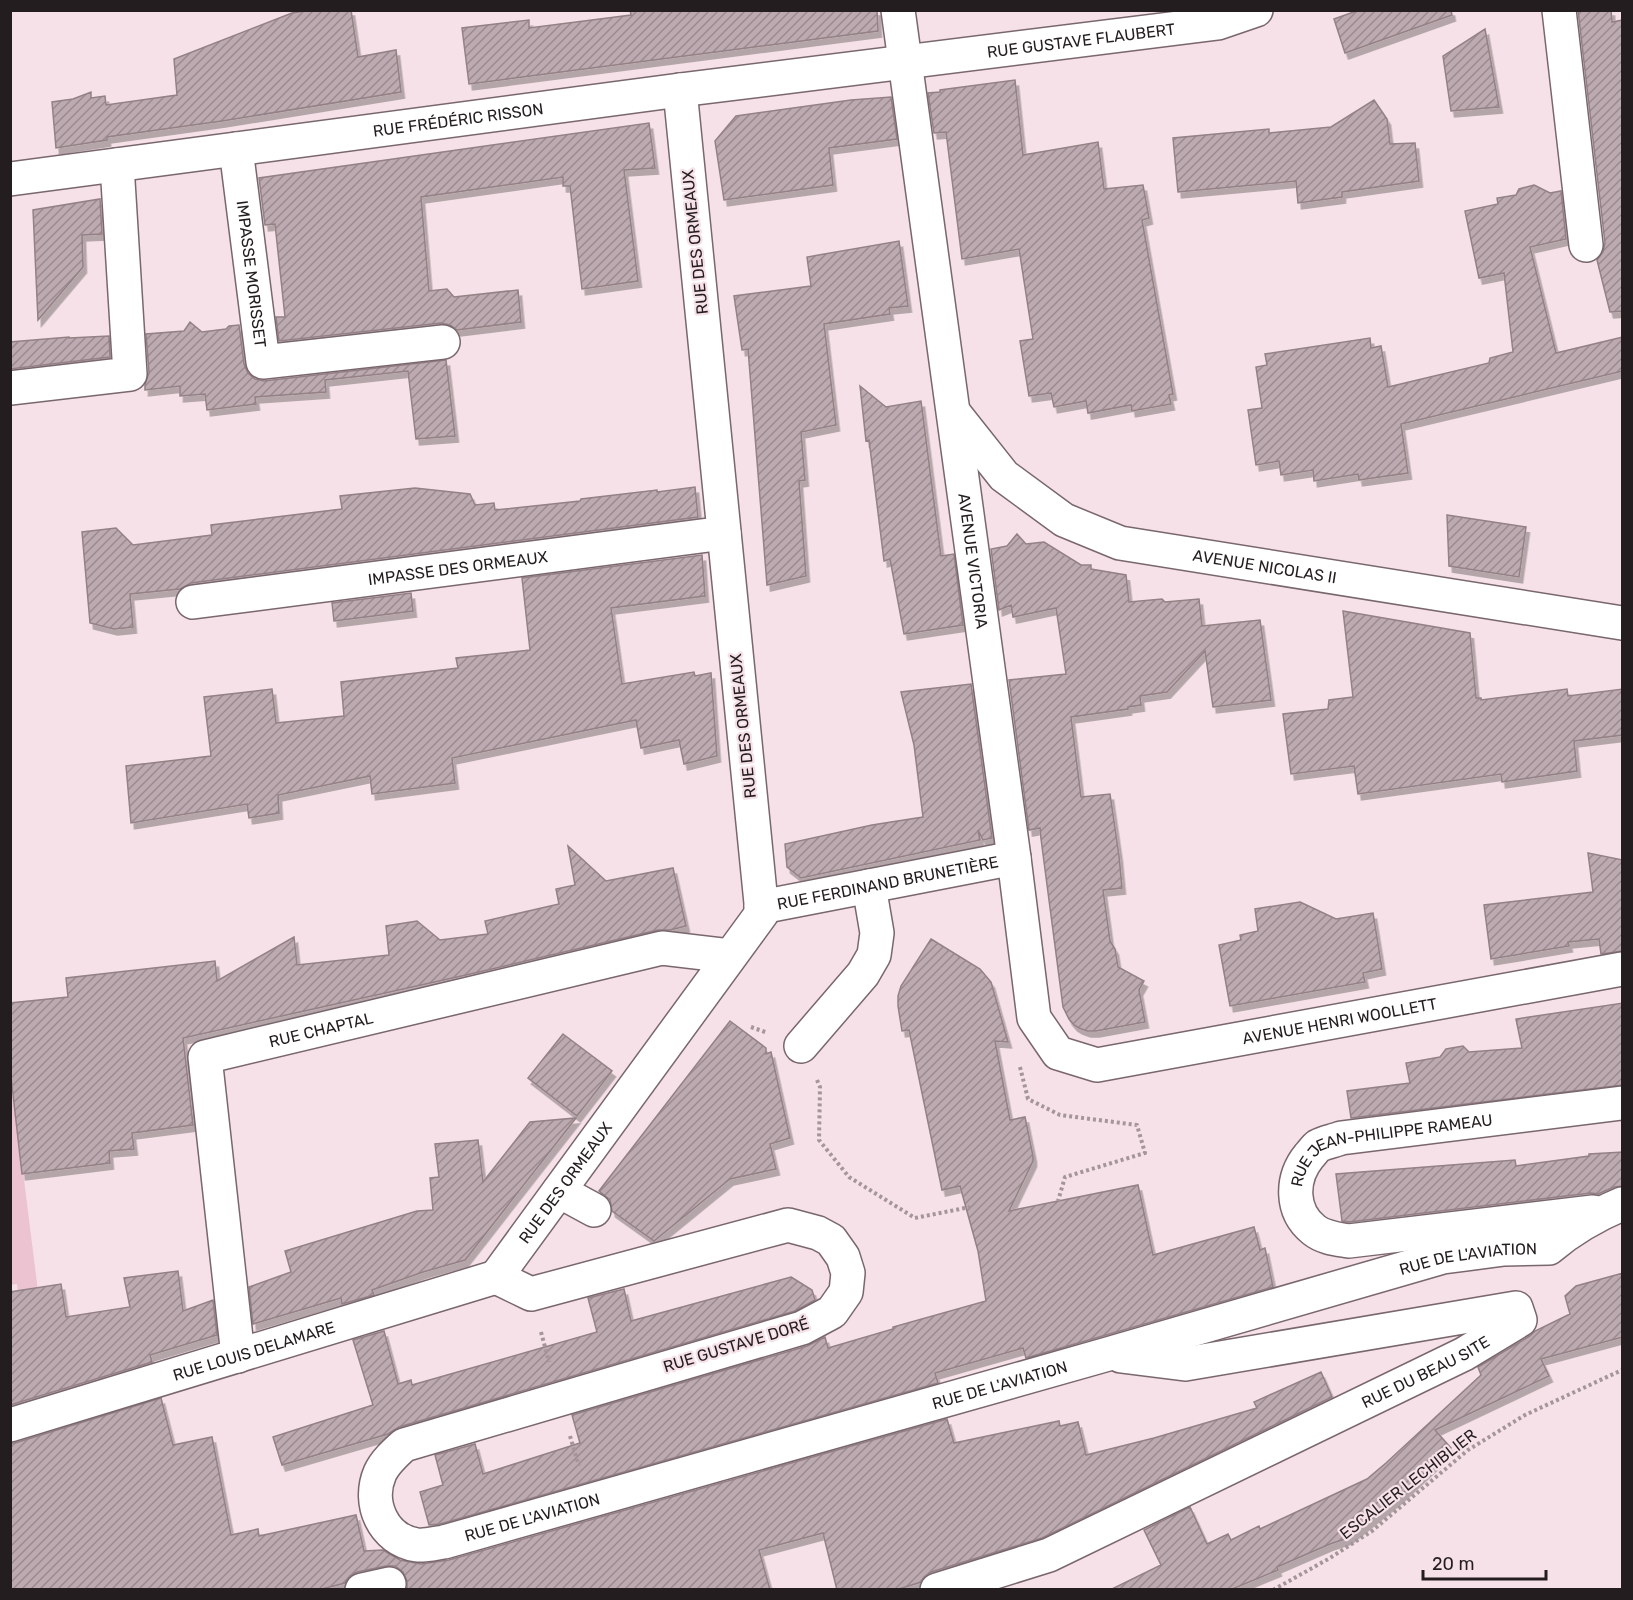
<svg xmlns="http://www.w3.org/2000/svg" width="1633" height="1600" font-family="Rubik,sans-serif">
	<style>
		.green { fill: #ecc4d1 }
		.building { fill: url(#building-hatch); stroke: #938186; stroke-width: 1.5; filter: url(#shadow) }
		.lines { fill: none; stroke-linecap: round; stroke-linejoin: round }
		.minor-casing { stroke: #79676d; stroke-width: 36 }
		.path { stroke: #a49599; stroke-width: 4; stroke-dasharray: 3 3; stroke-linecap: butt }
		.minor { stroke: #fff; stroke-width: 33 }
		.labels { text-anchor: middle; dominant-baseline: central; stroke-width: 4.5; stroke-linejoin: round; paint-order: stroke }
		.street-label { font-size: 16px; fill: #241d1f; stroke: #f5e1e7 }
	</style>
	<defs>
		<pattern id="building-hatch" width="6" height="6" patternUnits="userSpaceOnUse" patternTransform="scale(1.5)"><rect width="6" height="6" fill="#bdaab0"/><path d="M-1 1l2-2M0 6l6-6M5 7l2-2" fill="none" stroke="#998a8f"/></pattern>
		<filter id="shadow"><feDropShadow dx="3.5" dy="6" stdDeviation="0" flood-color="#0004"/></filter>
	</defs>
	<rect width="100%" height="100%" fill="#f5e1e7"/>
	<!-- green -->
	<path class="green" d="M10,1068L39,1299L19,1302L17,1284L10,1285Z"/>
	<!-- building -->
	<path class="building" d="M310,10H351L358,57L396,50L401,92L222,121L107,137V140L56,148L52,102L73,99L91,92V98L105,96L106,105L177,95L174,59L292,13Z
		M630,10H877L878,31L469,84L462,28L529,20V28L631,15Z
		M1359,10H1451L1452,15L1345,53L1334,19Z
		M1578,10H1611L1612,22L1623,20V311L1610,312L1597,260L1603,252L1605,243Z
		M1485,29L1499,107L1451,111L1443,56Z
		M1015,80L1023,155L1098,142L1104,189L1143,185L1149,218L1142,220L1173,394L1169,395L1171,404L1132,411L1131,405L1088,413L1086,401L1054,407L1051,393L1029,396L1020,341L1033,339L1019,249L962,259L946,132L934,133L928,93L940,92V90Z
		M891,97L897,139L829,148L833,185L724,200L715,141L736,116L851,100Z
		M1374,100L1387,119L1390,144L1415,143L1419,181L1342,192V197L1298,203L1296,181L1178,192L1173,138L1269,129V133L1331,127Z
		M649,123L655,168L624,170L638,281L582,289L570,186H563V177L421,197L429,291L447,289L454,297L518,290L521,322L457,330L450,325L441,323L279,341L276,317H285L275,224L265,225L259,178Z
		M1534,185L1550,193L1561,191L1566,239L1530,247L1556,353L1623,337V371L1401,424L1408,473L1359,480L1358,474L1314,481L1313,470L1281,475L1279,461L1256,465L1248,410L1262,408L1256,367L1267,365L1265,354L1370,338L1371,348L1381,346L1388,387L1489,363L1490,358L1513,352L1504,273L1479,278L1465,211L1498,204L1497,198L1516,195L1519,189Z
		M100,199L102,234L82,235L83,267L38,320L33,210Z
		M899,241L908,306L889,308L890,314L824,324L836,425L801,432L805,480L799,481L806,576L767,585L748,349L742,350L734,296L811,286L807,257Z
		M190,322L202,332L226,329L229,326L239,325L244,364L248,373L255,379L264,381L446,360L455,436L416,439L408,371L325,380L326,392L255,397L256,404L207,410L205,394L180,396V386L145,390V384L149,373L146,334L184,331Z
		M109,336L110,357L10,369V342L69,337V338Z
		M860,386L886,407L921,401L941,556L954,554L963,625L904,634L890,559L884,561L869,440L866,441Z
		M695,487L698,517L191,583L180,589L130,594L133,627L114,629L90,623L82,532L116,528L133,545L212,535L211,525L342,509L340,496L415,488L470,494L475,505L494,503L495,510L580,501L581,499L657,490V492Z
		M1447,515L1526,527L1519,577L1449,566Z
		M1017,534L1026,544L1044,542L1081,565H1091V569L1126,575L1129,602L1162,599L1165,602L1199,599L1202,626L1260,620L1271,700L1213,707L1205,651L1167,692L1140,696L1141,705L1128,707V709L1071,717L1081,797L1110,794L1119,856L1122,888L1103,890L1110,941L1115,949L1118,967L1144,981L1139,990L1145,1022L1096,1031H1087L1079,1028L1074,1025L1069,1019L1063,1007L1041,839L1040,828L1029,830L1009,680L1066,674L1056,608L1013,617L1011,605L999,610L991,549L1007,546Z
		M702,555L705,596L611,608L622,684L694,672L695,676L711,673L717,756L684,764L679,740L641,748L636,720L452,758L455,783L372,794L370,776L278,795L279,813L249,818L247,804L131,823L126,766L211,756L204,697L272,689L276,723L344,716L341,682L458,668L456,658L530,650L522,578Z
		M411,593L413,611L334,621L332,603Z
		M1343,611L1470,633L1476,698H1481V700L1567,689L1568,696L1623,689V735L1574,741L1577,771L1502,782L1501,774L1358,794L1354,766L1291,774L1283,714L1328,709L1329,700L1353,697Z
		M971,684L992,838L983,840L978,830L980,840L801,878L787,867L785,844L872,825L923,817L914,745L901,692Z
		M568,846L606,881L673,868L686,926L670,930H658L466,975L183,1038L193,1125L132,1133L134,1149L109,1151L110,1163L22,1174L10,1068V1003L68,997L66,978L215,961L217,981L294,937L297,965L389,955L386,926L417,921L440,940L488,934L485,921L559,904L556,889L575,885Z
		M1588,853L1623,860V951L1601,954L1599,939L1568,942L1569,946L1491,959L1484,905L1593,892Z
		M1300,902L1336,919L1373,913L1382,969L1363,973L1365,982L1230,1006L1219,945L1241,940L1240,935L1258,931L1255,909Z
		M931,939L980,969L991,982L1008,1042L995,1041L1010,1120L1025,1117L1033,1156V1161L1009,1211L1138,1185L1153,1255L1254,1227L1260,1250L1265,1248L1273,1287L1026,1358L1023,1348L935,1373L938,1383L440,1524L429,1525L420,1492L443,1485L435,1455L475,1444L483,1474L580,1443L572,1415L807,1346L825,1337L828,1348L893,1329V1327L986,1301L978,1251L960,1186L942,1190L909,1030L902,1031L898,1006V996L901,986Z
		M1623,1003V1085L1351,1118L1347,1091L1410,1083L1406,1063L1440,1057L1446,1049L1463,1046L1469,1052L1522,1048L1516,1019Z
		M730,1021L766,1048V1054L771,1052L790,1138L770,1144L776,1169L730,1179L654,1241L612,1211L610,1200L599,1191Z
		M563,1034L612,1071L577,1116L528,1078Z
		M576,1118L465,1260L423,1272L372,1290L374,1295L342,1304L341,1298L253,1324L249,1287L291,1272L285,1251L417,1211L433,1210L430,1178L439,1177L435,1144L478,1140L483,1182L530,1122Z
		M1623,1152V1186L1614,1187L1598,1194L1591,1193L1349,1222L1342,1221L1336,1174L1515,1160L1516,1166L1589,1156V1154Z
		M178,1271L183,1311L213,1300L217,1335L150,1355L152,1362L10,1405V1292L61,1284L66,1317L130,1307L124,1278Z
		M1623,1273V1337L1541,1359L1549,1376L1435,1430L1451,1448L1399,1497L1348,1538L1330,1544L1277,1567L1278,1570L1230,1590H1110L1161,1565L1144,1530L1190,1507L1207,1544L1228,1534L1231,1540L1259,1526L1260,1529L1367,1479L1386,1463L1481,1375L1478,1367L1530,1336L1535,1331L1570,1314L1565,1296L1576,1286Z
		M791,1277L812,1290L815,1300L795,1311L399,1427L388,1434L282,1465L273,1437L373,1405L353,1340L384,1331L398,1384L411,1380L412,1385L597,1332L588,1298L624,1289L631,1321Z
		M1321,1372L1332,1397L1042,1538L931,1572L924,1577L921,1582L896,1590H837L823,1533L759,1550L770,1590H407V1581L403,1572L395,1566H386L357,1572L350,1576L345,1583L318,1590H10V1443H15L161,1398L173,1445L212,1437L231,1535L258,1529L259,1536L356,1515L364,1551L383,1550L400,1560L421,1564L449,1560L947,1419L954,1443L1059,1421L1060,1426L1078,1422L1086,1455L1154,1438L1257,1408L1254,1402Z"/>
	<g class="lines">
		<!-- minor casing -->
		<g class="minor-casing">
			<g id="minor">
				<path id="s1" d="M898,10L1014,858L1034,1018L1058,1053L1097,1065L1622,969"/>
				<path d="M1559,10L1586,245"/>
				<path id="s2" d="M236,149L263,362L443,342"/>
				<path id="s3" d="M10,179L680,90L1218,23L1256,10"/>
				<path d="M10,388L130,374L117,165"/>
				<path id="s4" d="M954,413L1004,476L1064,520L1120,543L1622,623"/>
				<path id="s5" d="M193,602L724,533"/>
				<path id="s6" d="M761,907L1014,858"/>
				<path d="M801,1046L863,974L874,955L877,933L869,886"/>
				<path d="M559,1191L594,1210"/>
				<path id="s7" d="M1593,1212L1349,1241C1337,1239 1324,1238 1314,1230C1290,1211 1291,1178 1309,1156C1312,1153 1315,1148 1318,1146C1325,1142 1334,1141 1341,1138L1622,1103"/>
				<path id="s8" d="M496,1277L531,1294L788,1225L818,1233L831,1240L843,1257L848,1273L846,1292L832,1312L802,1328L404,1445C395,1453 385,1462 380,1473C367,1503 383,1540 417,1545C425,1546 436,1543 444,1542L1108,1354L1443,1257L1504,1249L1549,1248C1570,1230 1596,1215 1622,1204"/>
				<path id="s9" d="M496,1277L762,913L680,90"/>
				<path id="s10" d="M238,1356L205,1057L662,948L730,956"/>
				<path id="s11" d="M10,1425L496,1277"/>
				<path d="M362,1590L389,1584"/>
				<path id="s12" d="M937,1590L1049,1555L1464,1354L1520,1320L1516,1308L1185,1364L1121,1356"/>
			</g>
		</g>
		<!-- path -->
		<path class="path" d="M751,1027L768,1033
			M1020,1067L1028,1099L1060,1115L1137,1125L1145,1153L1065,1177L1058,1201
			M817,1080L820,1087L819,1140L849,1177L915,1218L970,1207
			M541,1332L549,1362
			M570,1436L579,1466
			M1273,1590L1330,1558L1372,1531L1468,1450L1525,1415L1622,1370"/>
		<!-- minor -->
		<use href="#minor" class="minor"/>
	</g>
	<g class="labels">
		<!-- street labels -->
		<g class="street-label">
			<text stroke="none"><textPath href="#s3" startOffset="1080">RUE GUSTAVE FLAUBERT</textPath></text>
			<text stroke="none"><textPath href="#s3" startOffset="452">RUE FRÉDÉRIC RISSON</textPath></text>
			<text transform="translate(695 242) rotate(-96)">RUE DES ORMEAUX</text>
			<text stroke="none"><textPath href="#s2" startOffset="126">IMPASSE MORISSET</textPath></text>
			<text stroke="none"><textPath href="#s1" startOffset="556">AVENUE VICTORIA</textPath></text>
			<text stroke="none"><textPath href="#s4" startOffset="362">AVENUE NICOLAS II</textPath></text>
			<text stroke="none"><textPath href="#s5" startOffset="267">IMPASSE DES ORMEAUX</textPath></text>
			<text transform="translate(743 726) rotate(-96)">RUE DES ORMEAUX</text>
			<text stroke="none"><textPath href="#s6" startOffset="129">RUE FERDINAND BRUNETIÈRE</textPath></text>
			<text stroke="none"><textPath href="#s1" startOffset="1347">AVENUE HENRI WOOLLETT</textPath></text>
			<text stroke="none"><textPath href="#s10" startOffset="420">RUE CHAPTAL</textPath></text>
			<text stroke="none"><textPath href="#s7" startOffset="444">RUE JEAN-PHILIPPE RAMEAU</textPath></text>
			<text stroke="none"><textPath href="#s9" startOffset="117">RUE DES ORMEAUX</textPath></text>
			<text stroke="none"><textPath href="#s8" startOffset="2102">RUE DE L'AVIATION</textPath></text>
			<text transform="translate(736 1345) rotate(-17)">RUE GUSTAVE DORÉ</text>
			<text stroke="none"><textPath href="#s11" startOffset="255">RUE LOUIS DELAMARE</textPath></text>
			<text stroke="none"><textPath href="#s12" startOffset="536">RUE DU BEAU SITE</textPath></text>
			<text stroke="none"><textPath href="#s8" startOffset="1616">RUE DE L'AVIATION</textPath></text>
			<text transform="translate(1408 1484) rotate(-38)">ESCALIER LECHIBLIER</text>
			<text stroke="none"><textPath href="#s8" startOffset="1130">RUE DE L'AVIATION</textPath></text>
		</g>
	</g>
	<!-- border -->
	<rect width="1633" height="1600" fill="none" stroke="#241d1f" stroke-width="24"/>
	<!-- scale -->
	<path d="M1423 1570v9h123v-9" fill="none" stroke="#241d1f" stroke-width="3"/>
	<text x="1432" y="1570" font-size="18" fill="#241d1f" stroke="#f5e1e7" stroke-width="4.5" paint-order="stroke">20 m</text>
</svg>
